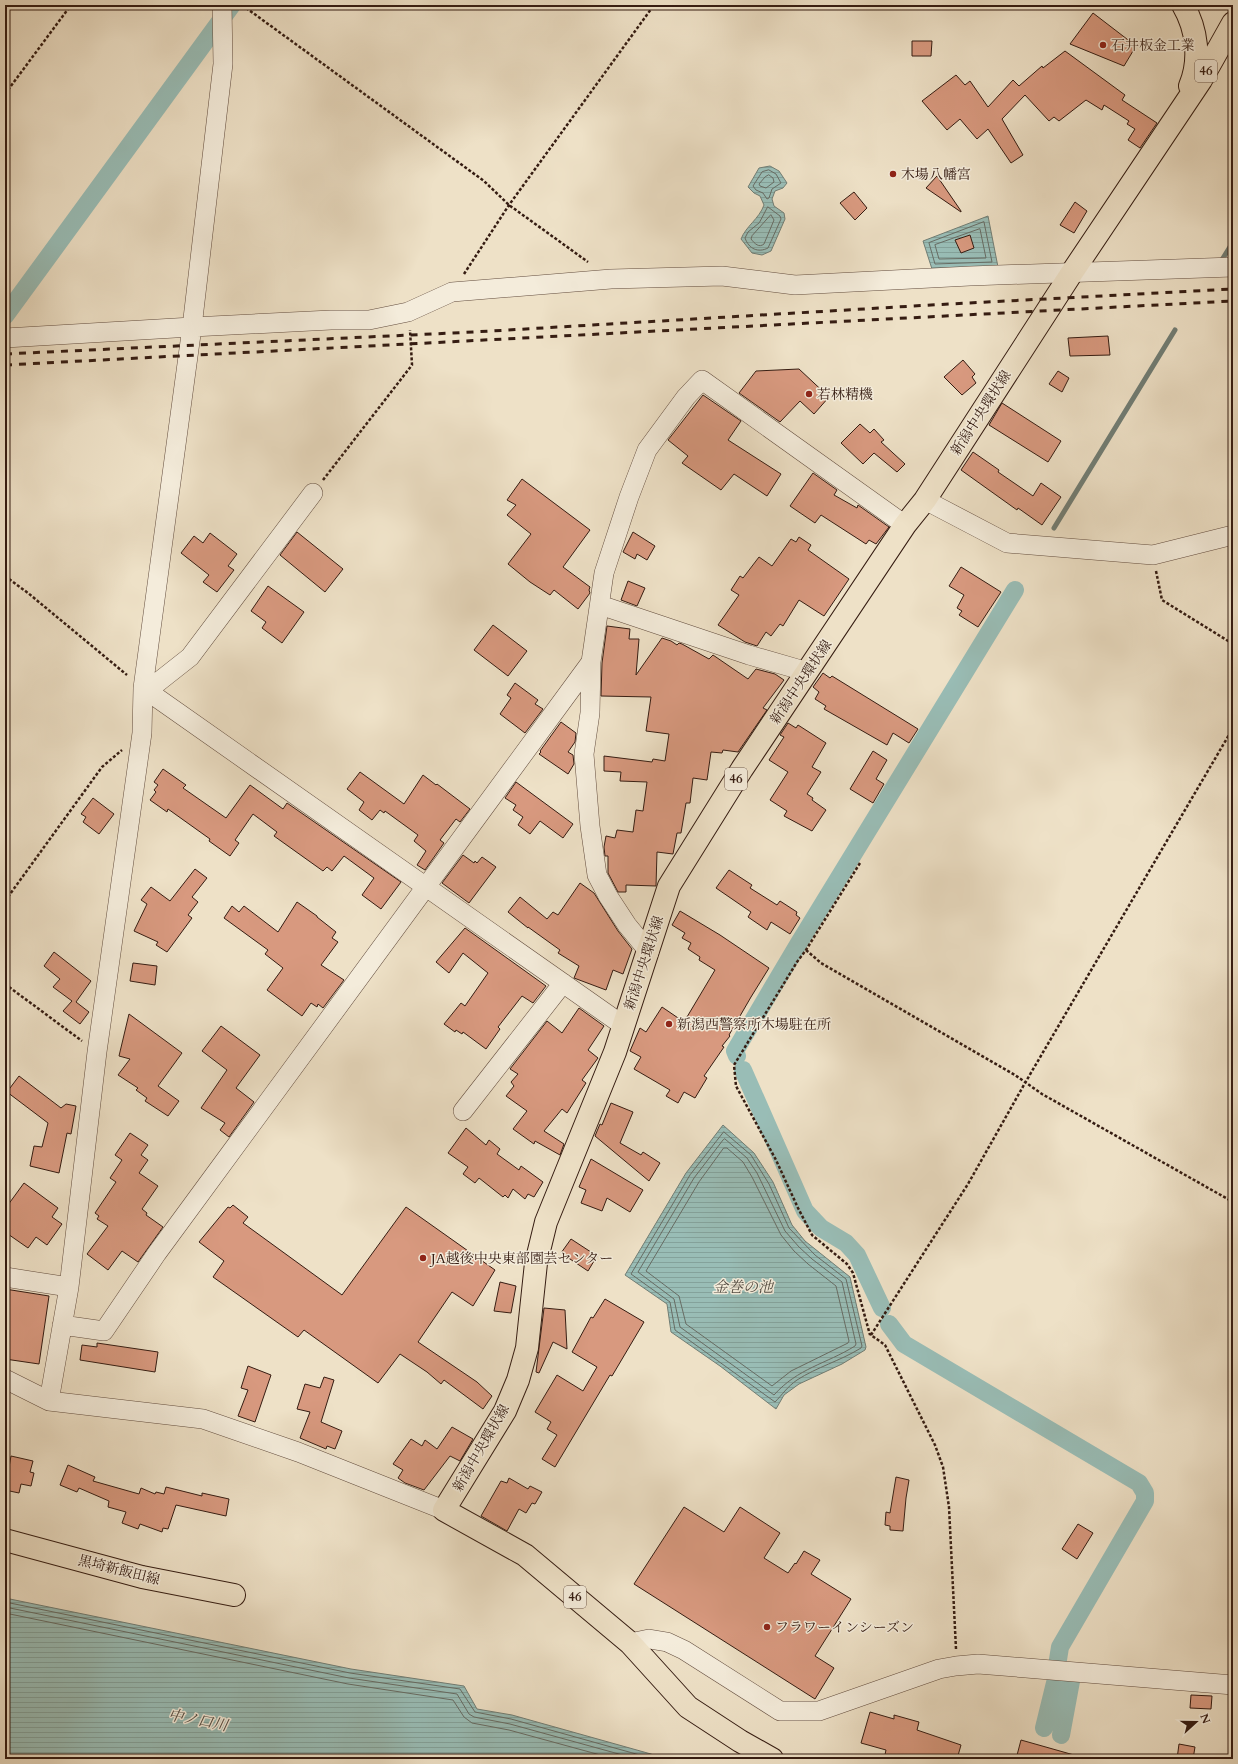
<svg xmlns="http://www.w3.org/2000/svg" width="1238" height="1764" font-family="Cardo,'Noto Serif JP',serif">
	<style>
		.water { fill: url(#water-rules); stroke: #717d74 }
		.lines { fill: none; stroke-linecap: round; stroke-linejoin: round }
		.shore { stroke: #676c64; stroke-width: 1 }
		.stream { stroke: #717d74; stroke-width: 5 }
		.canal { stroke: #99bdb6; stroke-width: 18 }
		.building { fill: #d8997f; stroke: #351c12 }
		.minor-casing { stroke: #634d3f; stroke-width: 20 }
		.major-casing { stroke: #351c12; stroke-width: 24 }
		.path { stroke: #351c12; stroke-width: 2.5; stroke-dasharray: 3 2; stroke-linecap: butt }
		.minor { stroke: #f4ecdb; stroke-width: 19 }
		.major { stroke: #eee1c7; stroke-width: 22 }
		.rail { stroke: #351c12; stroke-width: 3; stroke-dasharray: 7 7; stroke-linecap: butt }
		.poi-dot { fill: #8f2418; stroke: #f4ecdb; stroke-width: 1.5 }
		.labels { text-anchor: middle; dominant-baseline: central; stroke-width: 3; stroke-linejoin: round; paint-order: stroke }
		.shield { fill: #f4ecdb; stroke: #6e5a4e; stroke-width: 1 }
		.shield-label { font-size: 13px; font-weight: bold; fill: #351c12 }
		.poi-label { font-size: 14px; fill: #351c12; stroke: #f4ecdb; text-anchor: start }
		.street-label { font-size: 14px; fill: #351c12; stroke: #f4ecdb }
		.water-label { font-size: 15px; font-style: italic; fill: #534c43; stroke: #f4ecdb }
	</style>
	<defs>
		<pattern id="water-rules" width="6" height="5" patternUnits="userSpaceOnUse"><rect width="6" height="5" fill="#99bdb6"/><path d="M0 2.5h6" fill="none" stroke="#84a29b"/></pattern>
	</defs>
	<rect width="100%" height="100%" fill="#eee1c7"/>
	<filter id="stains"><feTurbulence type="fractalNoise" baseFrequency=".005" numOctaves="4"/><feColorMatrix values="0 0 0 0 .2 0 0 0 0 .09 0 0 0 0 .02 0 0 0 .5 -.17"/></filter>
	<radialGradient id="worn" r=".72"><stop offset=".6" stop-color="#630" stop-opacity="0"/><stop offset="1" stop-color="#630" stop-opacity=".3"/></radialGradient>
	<!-- water -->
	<path class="water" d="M770,166L779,171L787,183L783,188L775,191L772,199L774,206L784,213L785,219L771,251L762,255L752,253L741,239C746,226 759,219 764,205L760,196L754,193L748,187L759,168Z
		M988,216L998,267L932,269L923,241Z
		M723,1125L754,1153L773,1182L792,1225L805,1241L850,1277L866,1347L865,1350L842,1364L799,1384L784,1395L776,1409L720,1366L671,1332L667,1304L625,1275L686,1173Z
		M5,1598L351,1669L464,1686L477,1709L512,1715L651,1754L663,1759H5Z"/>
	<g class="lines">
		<!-- shore -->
		<path class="shore" d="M769,170L776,174L781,183L772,189L769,198L767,199L763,193L756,190L753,186L762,172Z
			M769,175L773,178L774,182L766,188L760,186L759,184L765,177Z
			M768,207L780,216L781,219L768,248C758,253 749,249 745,238L748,232L759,223Z
			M771,215L774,220L764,244C759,248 755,244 751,239L752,236Z
			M984,222L992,262L935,264L929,243Z
			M980,229L986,258L939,259L935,245Z
			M724,1132L751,1155L769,1184L789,1228L815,1255L846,1279L862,1346L861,1348C840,1361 817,1367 797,1380C787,1387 782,1395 775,1402L675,1330L670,1302L631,1274L690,1175Z
			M725,1139L747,1158L757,1173L785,1231L799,1247L812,1259L842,1282L856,1344L855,1346C826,1364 798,1368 774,1395L680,1327L674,1299L638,1272L694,1178L723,1140Z
			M724,1148H727L743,1162L752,1177L781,1235L794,1251L808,1264L836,1286L849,1341L848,1343L791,1371L772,1386L686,1324L679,1296L646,1271L699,1182Z
			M5,1602L350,1673L460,1689L475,1712L511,1719L654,1759
			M5,1607L349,1678L457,1694L469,1714L474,1717L510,1724L637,1759
			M5,1613L348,1684L453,1700L464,1717L472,1723L509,1730L615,1759"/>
		<!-- stream -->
		<path class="stream" d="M1220,263L1233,242
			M1054,528L1175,330"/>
		<!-- canal -->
		<path class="canal" d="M5,316L232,5
			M737,1056L735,1051L799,943L1015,590
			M743,1070L805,1211L821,1228L846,1243L857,1255L882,1308
			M889,1324L904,1344L1139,1483L1145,1493V1501L1060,1647L1057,1666
			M1044,1728L1055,1683
			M1061,1735L1071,1681"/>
	</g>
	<!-- building -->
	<path class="building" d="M1093,13L1136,46L1124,66L1070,44Z
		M912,41H932L931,56H912Z
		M1065,51L1125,95L1122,100L1157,123L1140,148L1128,140L1135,129L1127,124L1129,121L1104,105L1102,110L1086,100L1059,121L1054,117L1049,121L1025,95L1002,119L1023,155L1011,163L988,129L977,139L960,119L947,130L922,101L956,75L965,85L970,81L988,107L1013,80L1019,86L1042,66L1043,68Z
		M937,176L961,211V212L926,188Z
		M854,192L867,208L855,220L840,203Z
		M1075,202L1087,211L1074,233L1060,225Z
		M970,235L974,248L961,253L955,240Z
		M1108,336L1110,355L1070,356L1068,338Z
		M963,360L975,374L972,377L976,383L962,395L944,377Z
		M799,369L829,397L814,414L800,401L780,422L739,393L756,371Z
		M1058,371L1069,378L1062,392L1049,384Z
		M703,395L741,421L728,440L781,474L767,496L734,474L721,490L682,463L688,456L668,440Z
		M1002,403L1061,441L1048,462L989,425Z
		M860,424L870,433L874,429L884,440L881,442L905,464L897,472L874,453L863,464L841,443Z
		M973,452L999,470L998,472L1033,496L1041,483L1061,497L1042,525L1018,508L1017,510L961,470Z
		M813,473L837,490L834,495L857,508L858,505L889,527L876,544L869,540L866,544L821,515L815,523L790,506Z
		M522,479L590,530L563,567L590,587L589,590L590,593L578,609L554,590L550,595L530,582L508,564L531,534L507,515L516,505L507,500Z
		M297,532L343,569L325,592L280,555Z
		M633,532L655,546L647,560L637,554L635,559L623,552Z
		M210,533L237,554L228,566L234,570L217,592L203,582L209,575L181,553L194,536L203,543Z
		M799,537L811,545L808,550L849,579L824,616L799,600L783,626L780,624L771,636L766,632L757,646L745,642L718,625L739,595L731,590L740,576L743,578L759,557L772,566L791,539L796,542Z
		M961,567L1001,592L978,627L959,615L962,611L957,608L964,595L949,586Z
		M628,581L645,588L637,606L621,600Z
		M268,586L304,612L282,643L262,628L266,622L251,611Z
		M493,625L527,651L508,676L474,650Z
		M607,626L630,629L629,639H639L636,675L662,638L671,641L677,645L679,643L682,644L709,659L713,655L748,679L756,669L775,674L784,680L763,708L767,710L738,752L723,750L722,753L711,752L707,780L693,778L690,803H686L681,833H677L673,854L657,852L656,886L626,885V892H618L608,873V856H605L604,847L606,836L615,838L617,830L633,832L636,810L643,811L647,782L620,781L621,772L604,771V756L652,762L653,759L665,761L669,734L646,731L651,697L601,696L602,663Z
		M823,673L830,678L832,676L918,729L909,743L893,733L887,745L824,709L826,706L815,699L819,692L813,687Z
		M515,683L538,700L535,704L543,709L525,733L500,714L511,698L507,695Z
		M561,722L576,733L575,742L568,752L573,755L574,764L568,774L539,754L541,752L540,751Z
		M788,723L796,728L798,725L826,743L812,767L821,772L807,794L813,798L812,800L826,810L812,831L784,816L787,811L770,800L788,772L769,760L784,737L780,735Z
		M873,751L887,760L876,779L884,784L873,803L850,789Z
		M163,769L186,785L183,788L226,818L250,785L283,809L287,803L401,882L381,909L362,895L374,878L344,856L332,871L327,867L323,871L274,836L277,832L253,814L235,840L239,843L230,856L209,841L210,839L168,809L167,812L150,800L156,792L154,790L158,785L154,782Z
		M360,772L404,804L423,775L436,785L437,784L470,809L460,822L456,819L440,840L444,843L425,870L417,865L426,851L414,841L418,835L385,811L384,813L380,810L372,820L359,810L364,802L347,789Z
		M516,782L573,824L563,838L540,821L530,834L518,825L523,817L513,810L516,805L505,798Z
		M93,798L114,814L99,834L83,822L86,817L81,814Z
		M463,855L474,863L475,861L477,863L482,857L496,867L469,903L442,883Z
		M195,869L207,878L192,897L198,902L188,915L192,918L167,952L156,945L158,942L134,931L147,904L141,900L151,887L170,901Z
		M729,870L752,885L750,888L777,905L780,901L797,912L796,915L800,918L790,934L771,922L767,930L748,917L751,912L716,888Z
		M580,883L594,893L618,931L632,949L623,974L613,970L606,990L574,978L579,966L558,953L560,950L528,927V928L508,912L520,897L547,919L553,912L558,915Z
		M297,902L317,916V917L336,932L332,938L338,942L321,965L344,980L323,1008L318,1004L317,1007L311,1003L302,1016L267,990L283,968L265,954L268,950L224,918L232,906L239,912L244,906L278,932Z
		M680,911L720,935L769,968L751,997L729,1035L730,1036L722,1046L724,1047L704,1076L707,1078L695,1098L684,1092L678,1103L666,1096L670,1090L634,1069L641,1057L630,1051L640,1028L646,1032L662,1007L684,1022L715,970L699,960L700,957L688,949L691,943L682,938L685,933L672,925Z
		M465,928L546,986L533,1003L522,996L498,1027L500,1029L486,1049L463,1032L462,1034L456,1030L455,1032L444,1024L461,1003L465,1006L488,973L463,953L449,973L436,962Z
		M54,952L91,981L76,1002L89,1012L80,1024L63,1011L72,1001L53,987L60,979L44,966Z
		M133,963L157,966L155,985L130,981Z
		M579,1008L604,1026L588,1050L598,1058L582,1080L586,1083L567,1113L562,1109L544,1131L564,1144L560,1155L535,1141L534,1144L513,1129L527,1111L506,1096L514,1086L511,1082L518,1074L510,1069L547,1021L562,1033Z
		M129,1014L182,1053L158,1086L179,1101L168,1116L145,1101L147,1098L136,1090L138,1088L118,1075L130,1059L119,1056Z
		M221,1026L260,1055L236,1088L254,1102L229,1137L220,1130L225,1123L201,1108L227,1070L202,1051Z
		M19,1076L61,1108L66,1104L76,1106L71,1134L67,1133L59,1173L30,1166L34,1146L42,1147L48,1123L7,1092Z
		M611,1103L633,1112L620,1143L641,1155L643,1152L660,1163L649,1181L595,1136L600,1124L602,1125Z
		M466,1128L486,1145L489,1140L500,1149L497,1154L519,1170L521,1166L543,1182L534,1197L528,1194L525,1199L513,1189L508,1198L505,1195L503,1197L479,1178L475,1183L463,1174L468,1167L448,1153Z
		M130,1133L148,1145L141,1155L148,1160L139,1173L158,1186L142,1209L147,1213L146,1215L163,1227L138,1262L122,1251L108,1270L87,1254L108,1226L97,1219L99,1216L95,1213L116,1182L110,1178L122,1160L115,1155Z
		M591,1159L643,1190L630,1212L607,1198L602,1211L581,1203L586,1190L579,1187Z
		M24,1183L58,1208L52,1217L62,1224L47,1245L36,1237L28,1248L5,1232V1209Z
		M233,1205L248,1217L243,1223L342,1295L406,1207L495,1270L473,1306L452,1292L418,1342L477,1382L492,1396L483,1409L444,1380L441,1384L427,1372L400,1354L378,1383L304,1330L298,1337L213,1277L224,1261L199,1242L228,1207L230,1208Z
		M571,1239L597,1256L588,1271L561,1253Z
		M500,1282L516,1286L511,1313L494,1311Z
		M5,1289L49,1296L39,1364L5,1359Z
		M605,1299L644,1322L612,1376L610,1375L555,1467L542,1459L557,1435L547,1429L551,1422L535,1412L557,1375L583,1391L597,1367L572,1352L591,1317L593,1318Z
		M544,1308L565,1310L567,1349L553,1342L539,1373L536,1372Z
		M97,1343L158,1352L155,1372L80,1360L82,1345L97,1347Z
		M248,1366L271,1375L255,1422L238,1416L248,1390L241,1388Z
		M324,1377L334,1380L321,1422L342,1431L335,1449L327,1446L326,1449L300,1438L310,1412L297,1409L305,1384L320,1388Z
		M452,1427L473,1439L460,1461L450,1456L424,1490L405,1483L398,1478L403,1470L393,1464L411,1439L422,1446L425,1440L437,1449Z
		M11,1456L33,1461L30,1472L34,1473L31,1486L21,1484L19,1493L5,1490Z
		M68,1465L95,1477L93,1481L139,1494L141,1488L155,1494L156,1492L164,1494L166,1487L202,1496V1493L229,1499L226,1516L176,1505L168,1529L163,1528L162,1532L140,1524L138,1529L122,1523L126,1512L108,1507L109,1501L79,1488L77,1492L60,1485Z
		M896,1477L909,1480L906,1498L903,1531L890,1530V1526L885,1525L886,1512L890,1513Z
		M509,1478L528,1489L530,1486L542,1492L535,1504L532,1503L526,1513L519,1509L507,1531L481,1516L501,1481L507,1483Z
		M684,1507L724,1532L740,1507L780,1533L764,1558L788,1573L795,1563L796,1564L804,1551L820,1560L811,1574L851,1599L815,1656L834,1668L815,1699L634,1584Z
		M1078,1524L1093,1533L1077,1559L1062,1549Z
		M1191,1695L1212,1696L1211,1709L1190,1708Z
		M870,1712L894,1719V1715L919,1722L917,1730L961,1745L957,1759H884L886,1750L861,1743Z
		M1021,1740L1074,1755V1759H1016Z
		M1179,1744L1195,1747L1193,1759H1177Z"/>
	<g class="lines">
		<!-- minor casing -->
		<g class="minor-casing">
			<path id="minor" d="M5,338L192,327L331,320H369L408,312L452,292L611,279L722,276L795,285L970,276L1233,267
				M925,500L1007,543L1153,555L1233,535
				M600,605L749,655L808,672
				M143,688L624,1026
				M143,688L157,683L190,657L313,493
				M649,952L627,925L608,896L597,875L590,826L584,754L590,713L591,662L604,573L629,497L647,450L686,397L702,380L905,525
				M463,1111L563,983
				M5,1277L69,1287
				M62,1325L104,1331L157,1253L591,662
				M5,1379L49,1401L203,1419L298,1452L444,1510
				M49,1401L69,1287L97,1052L142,733L143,688L192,327L223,64L222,5
				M630,1643L649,1639L667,1642L684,1650L780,1711H819L939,1669L956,1666L978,1664L1233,1685"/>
		</g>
		<!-- major casing -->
		<g class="major-casing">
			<path id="major" d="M1183,5C1197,29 1201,60 1190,86
				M5,1540L142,1577L234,1595
				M772,1759L740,1741L688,1707L630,1643L525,1555L444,1510L505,1411L518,1380L527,1348L536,1263L546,1222L615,1052L669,886L742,769L905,525L925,500L1071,274L1201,80L1233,23"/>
		</g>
		<!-- path -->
		<path class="path" d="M242,5L484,181L509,205L588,262
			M5,94L71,5
			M464,274L509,205L654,5
			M323,480L412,365L410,330
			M1156,571L1162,600L1233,644
			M5,576L28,593L127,675
			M860,863L806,950L797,962L734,1065L736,1086L776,1160L798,1208L812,1235L847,1264L853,1273L870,1335
			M5,901L102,767L122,750
			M806,950L821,963L1015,1075L1042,1094L1233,1202
			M5,984L82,1041
			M956,1649L949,1507L943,1467L935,1445L885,1345L871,1335L968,1184L1025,1083L1233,728"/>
		<!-- minor -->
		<use href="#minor" class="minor"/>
		<!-- major -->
		<use href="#major" class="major"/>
		<!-- rail -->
		<path class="rail" d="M5,354L474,332L931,305L1233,289
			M5,365L1233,301"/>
	</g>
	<!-- markers -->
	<g class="poi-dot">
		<circle cx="1103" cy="45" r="4"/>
		<circle cx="893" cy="174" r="4"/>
		<circle cx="809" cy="394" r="4"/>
		<circle cx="669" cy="1024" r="4"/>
		<circle cx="423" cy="1258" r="4"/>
		<circle cx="767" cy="1627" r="4"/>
	</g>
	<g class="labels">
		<!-- shield labels -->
		<g class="shield">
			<rect x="1195" y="60" width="22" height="22" rx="3"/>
			<rect x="725" y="768" width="22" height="22" rx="3"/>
			<rect x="564" y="1586" width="22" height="22" rx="3"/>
		</g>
		<g class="shield-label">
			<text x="1206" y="71">46</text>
			<text x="736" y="779">46</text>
			<text x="575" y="1597">46</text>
		</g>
		<!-- poi labels -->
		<g class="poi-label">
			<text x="1111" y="45">石井板金工業</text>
			<text x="901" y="174">木場八幡宮</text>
			<text x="817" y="394">若林精機</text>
			<text x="677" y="1024">新潟西警察所木場駐在所</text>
			<text x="431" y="1258">JA越後中央東部園芸センター</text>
			<text x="775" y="1627">フラワーインシーズン</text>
		</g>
		<!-- street labels -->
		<g class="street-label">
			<text transform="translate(981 413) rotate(-57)">新潟中央環状線</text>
			<text transform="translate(801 682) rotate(-56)">新潟中央環状線</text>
			<text transform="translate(644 963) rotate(-72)">新潟中央環状線</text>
			<text transform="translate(481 1448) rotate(-60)">新潟中央環状線</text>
			<text transform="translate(119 1570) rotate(14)">黒埼新飯田線</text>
		</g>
		<!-- water labels -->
		<g class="water-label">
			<text x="743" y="1287">金巻の池</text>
			<text transform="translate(198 1720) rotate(11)">中ノ口川</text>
		</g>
	</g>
	<!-- margin -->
	<rect width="1238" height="1764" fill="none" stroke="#eee1c7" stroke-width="20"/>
	<rect x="6" y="6" width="1226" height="1752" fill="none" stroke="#351c12" stroke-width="2"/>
	<rect x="10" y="10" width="1218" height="1744" fill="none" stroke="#351c12"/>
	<!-- north arrow -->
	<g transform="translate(1196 1722) rotate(69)" stroke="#f4ecdb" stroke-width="3" paint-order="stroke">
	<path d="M0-3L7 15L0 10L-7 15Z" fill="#351c12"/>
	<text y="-6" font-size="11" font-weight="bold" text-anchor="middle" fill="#351c12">N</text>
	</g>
	<rect width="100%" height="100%" filter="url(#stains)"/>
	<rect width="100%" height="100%" fill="url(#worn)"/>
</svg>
